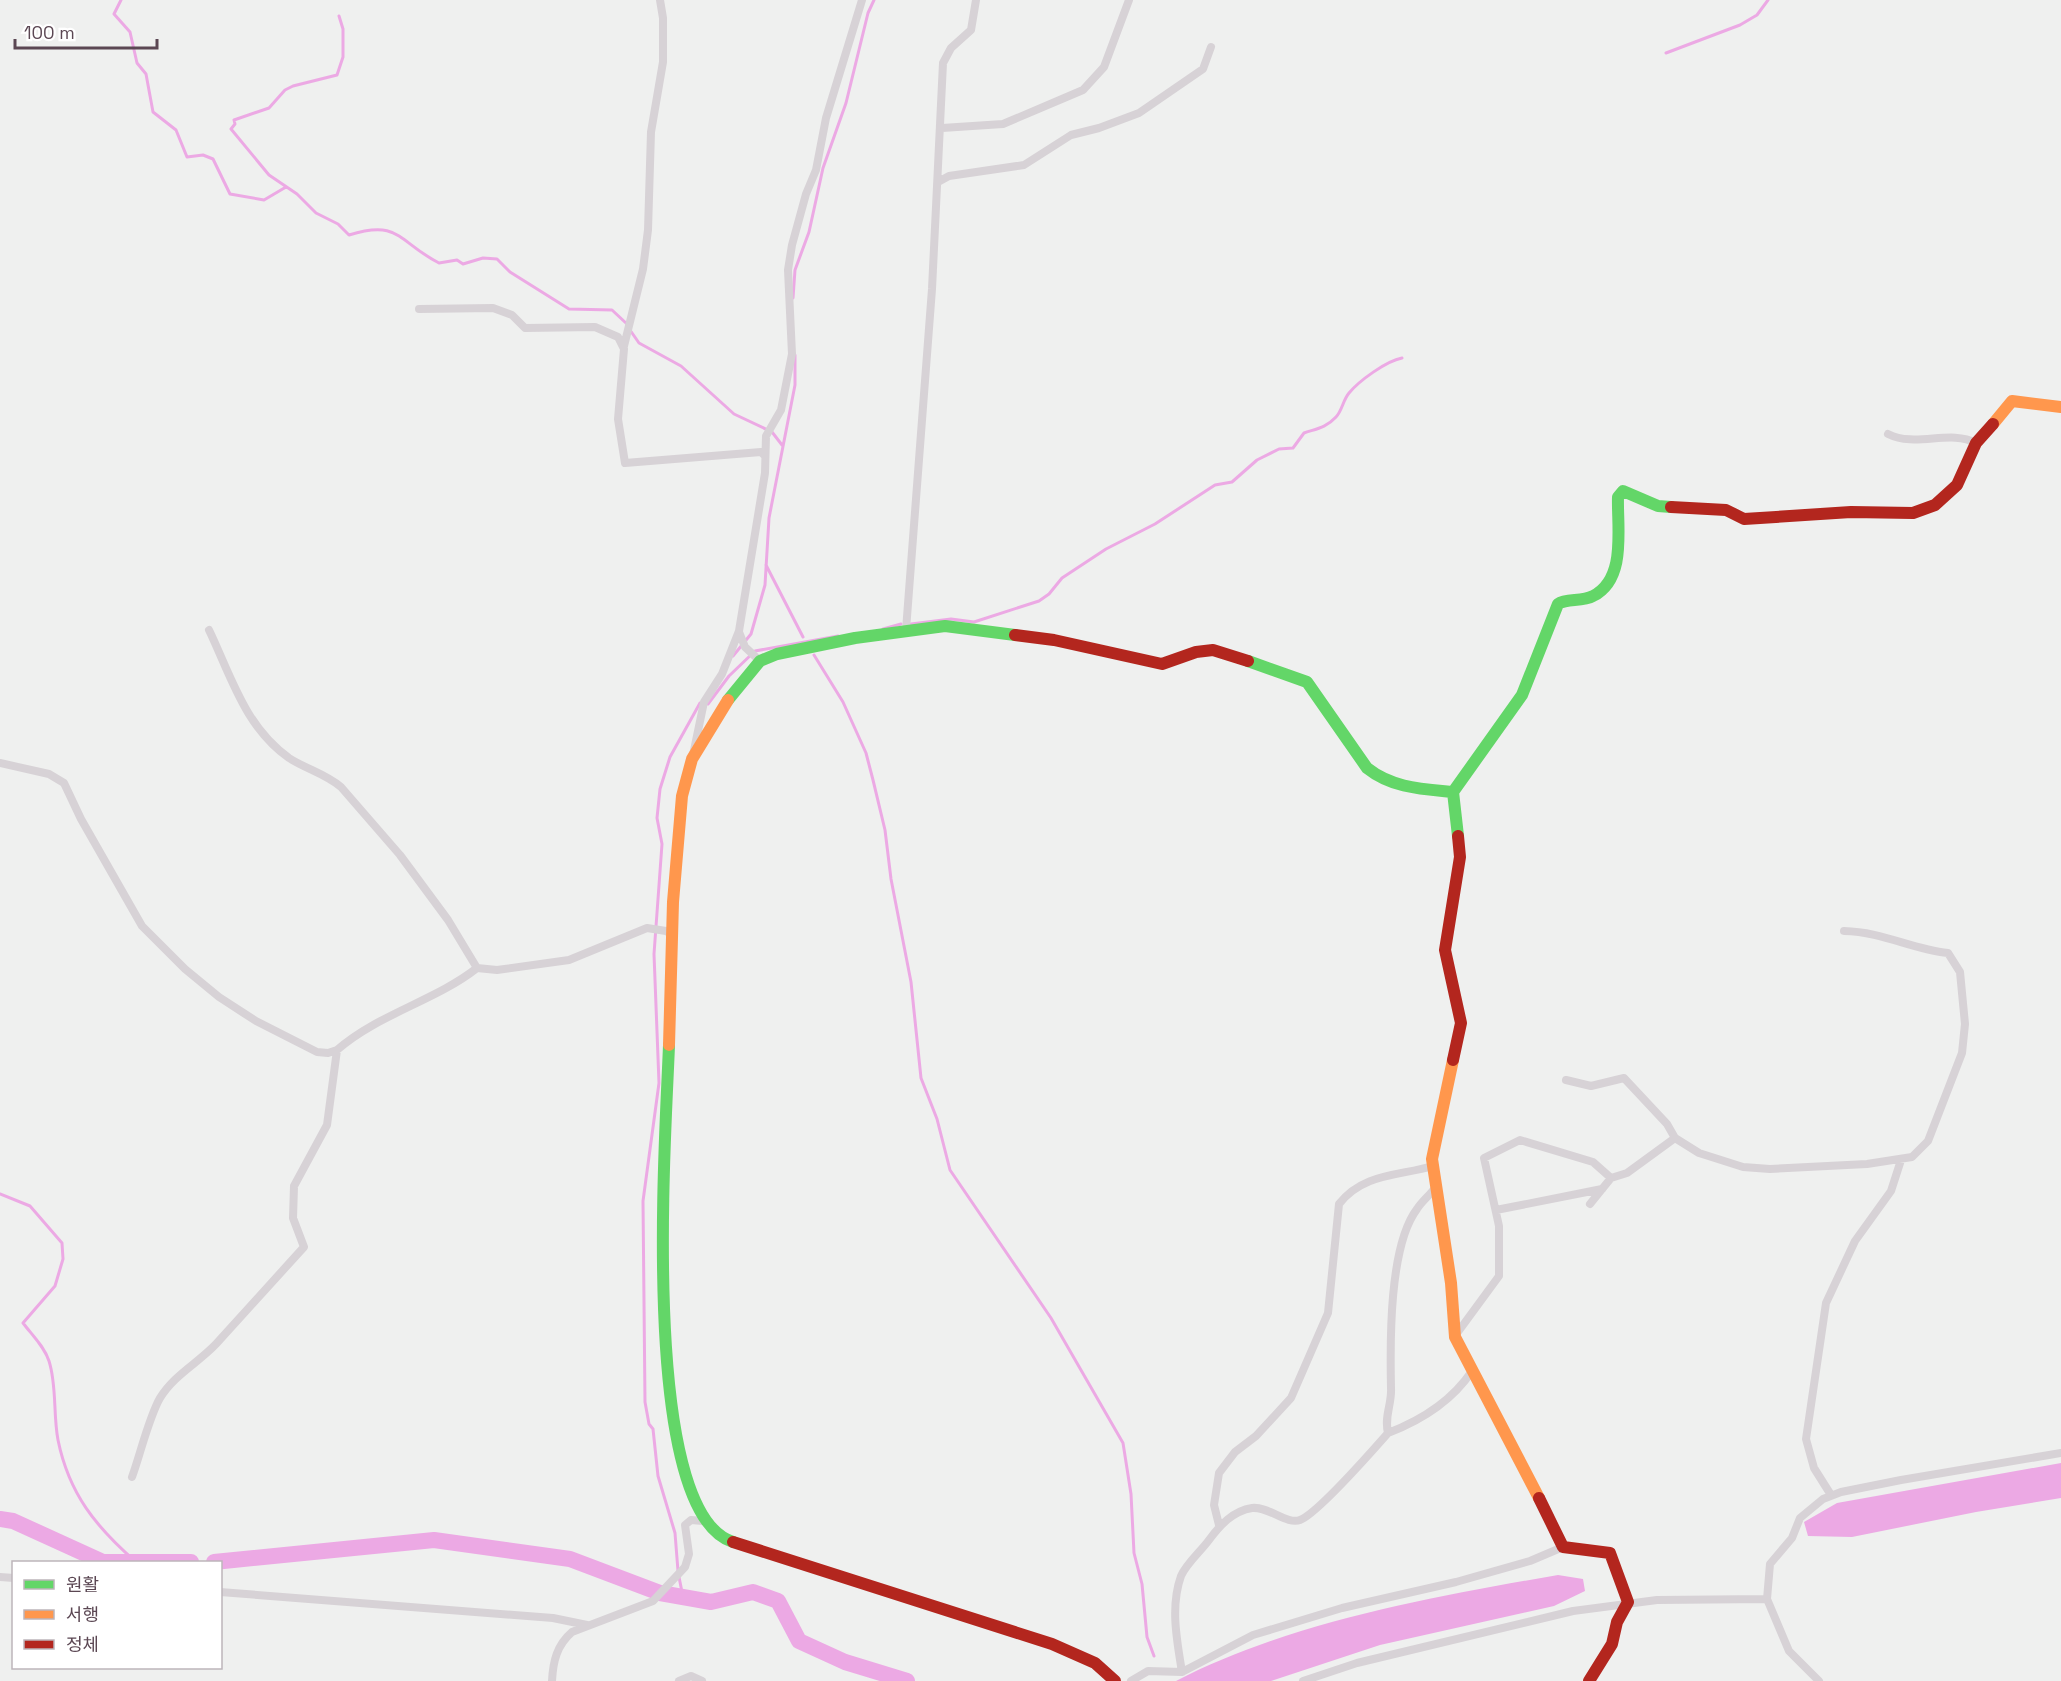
<svg xmlns="http://www.w3.org/2000/svg" width="2061" height="1681" font-family="'Space Grotesk','Noto Sans KR',sans-serif">
	<style>
		.water { fill: #eca9e4 }
		.lines { fill: none; stroke-linecap: round; stroke-linejoin: round }
		.stream { stroke: #eca9e4; stroke-width: 3 }
		.river { stroke: #eca9e4; stroke-width: 16 }
		.street { stroke: #d7d2d6; stroke-width: 8 }
		.fast { stroke: #63d668; stroke-width: 12 }
		.slow { stroke: #ff974d; stroke-width: 12 }
		.jam { stroke: #b3261e; stroke-width: 12 }
	</style>
	<rect width="100%" height="100%" fill="#eff0ef"/>
	<!-- water -->
	<path class="water" d="M2061,1463V1498L1976,1512L1852,1537L1808,1536L1804,1522L1837,1503Z
		M1558,1575L1583,1579L1585,1591L1554,1606L1380,1645L1271,1681H1176C1290,1622 1432,1597 1558,1575Z"/>
	<g class="lines">
		<!-- stream -->
		<path class="stream" d="M121,0L114,14L130,32L137,63L146,74L153,112L176,130L187,157L203,155L213,159L230,194L264,200L286,187
			M339,16L343,29V57L337,75L293,86L285,90L269,108L234,120L235,124L231,129L269,175L297,194L316,213L338,224L349,235C400,219 398,242 439,263L457,260L463,264L483,258L497,259L510,272L569,309L612,310L627,324
			M1666,53L1740,25L1757,15L1768,0
			M793,298L795,270L809,232L823,168L846,103L868,13L874,0
			M630,330L639,343L681,366L734,414L772,432L782,445
			M766,565L803,637
			M911,624L951,619L974,622L1039,601L1049,594L1062,578L1106,549L1155,524L1215,485L1232,482L1257,460L1279,449L1293,448L1304,433C1315,429 1326,428 1336,417C1342,411 1343,400 1349,393C1359,381 1386,361 1402,358
			M883,629L901,624
			M814,655L843,702L866,753L873,780L885,830L891,879L911,982L921,1078L937,1119L950,1170L1051,1318L1123,1443L1131,1494L1134,1553L1142,1584L1147,1637L1154,1656
			M733,656L751,634L765,585L769,518L795,385V355
			M708,704L729,676L755,651L838,636
			M0,1194L30,1206L62,1243L63,1259L55,1286L23,1323C32,1335 44,1346 49,1361C57,1386 53,1414 58,1440C69,1494 96,1527 136,1562
			M678,1571L675,1533L658,1476L653,1429L649,1424L645,1402L643,1201L659,1083L654,954L662,844L657,818L660,789L670,757L700,703
			M679,1577L683,1597"/>
		<!-- river -->
		<path class="river" d="M0,1519L13,1521L103,1562H191
			M214,1562L434,1540L570,1559L660,1593L711,1602L753,1592L778,1601L799,1641L845,1662L907,1681"/>
		<!-- street -->
		<path class="street" d="M942,128L1003,124L1083,90L1104,67L1129,0
			M938,182L949,176L1024,165L1071,135L1099,128L1139,113L1203,69L1211,47
			M419,309L493,308L512,315L525,328L595,327L618,337L624,349L618,419L625,463L761,452L765,456
			M624,346L643,269L648,230L651,132L663,62V18L660,0
			M1888,434C1916,448 1950,429 1976,443
			M209,630C231,676 245,727 289,758C306,769 326,774 341,787L400,855L448,920L477,968L497,970L569,960L647,928L666,931L673,935
			M906,630L932,289L943,63L951,48L971,30L976,0
			M739,632L745,647L760,661
			M693,755L704,702L722,674L739,631L765,473L766,436L781,410L792,354L788,270L792,245L806,194L816,170L826,118L862,0
			M0,763L49,774L64,783L81,819L142,926L185,969L219,997L256,1021L317,1052L328,1053L337,1050
			M1566,1080L1591,1086L1624,1078L1667,1124L1675,1138L1699,1153L1743,1167L1770,1169L1867,1164L1912,1157L1928,1141L1962,1053L1965,1024L1960,972L1948,953C1911,949 1883,932 1844,931
			M1435,1188C1430,1195 1422,1201 1417,1209C1389,1246 1390,1342 1391,1388C1392,1404 1384,1416 1388,1433C1422,1420 1452,1401 1472,1371
			M1590,1204L1611,1178
			M1496,1210L1602,1189
			M1455,1336L1499,1276V1226L1484,1158L1520,1140L1593,1162L1611,1178L1627,1173L1675,1138
			M132,1477C140,1455 149,1417 160,1398C174,1375 198,1363 216,1344L304,1247L293,1218L294,1186L327,1125L337,1050C378,1014 435,1001 477,968
			M1831,1495L1814,1468L1806,1439L1826,1303L1855,1241L1891,1191L1901,1160
			M1219,1525L1214,1505L1219,1473L1235,1452L1256,1436L1291,1398L1328,1313L1339,1204C1363,1173 1399,1176 1433,1166
			M0,1577L14,1578
			M220,1592L553,1618L587,1625
			M1767,1599L1770,1564L1792,1538L1800,1518L1823,1499L1841,1492L1901,1480L2061,1453
			M1182,1672C1177,1641 1170,1607 1181,1576C1186,1564 1201,1551 1209,1540C1220,1525 1233,1511 1252,1508C1268,1506 1287,1525 1300,1520C1318,1513 1373,1450 1388,1433
			M552,1681C553,1661 557,1645 572,1632L653,1601L685,1567L689,1554L685,1525L691,1520L703,1521
			M679,1681L691,1676L702,1681
			M1131,1681L1148,1671L1182,1672L1253,1635L1342,1608L1456,1582L1530,1561L1563,1547
			M1303,1681L1357,1663L1573,1611L1657,1600L1767,1599L1789,1651L1819,1681"/>
		<!-- fast -->
		<path class="fast" d="M1248,661L1307,682L1367,768C1392,788 1422,789 1453,792
			M728,700L760,661L777,654L855,638L945,626L1015,635
			M1458,836L1453,792L1522,695L1558,604C1566,598 1582,602 1593,596C1627,579 1617,528 1618,497L1623,491L1658,506L1671,507
			M669,1045C666,1132 638,1512 733,1542"/>
		<!-- slow -->
		<path class="slow" d="M1993,424L2012,401L2061,407
			M669,1045L673,902L682,796L692,759L728,700
			M1453,1060L1432,1159L1451,1283L1455,1337L1539,1498"/>
		<!-- jam -->
		<path class="jam" d="M1671,507L1726,510L1744,519L1851,512L1913,513L1935,505L1957,485L1976,443L1993,424
			M1015,635L1054,640L1162,664L1196,652L1213,650L1248,661
			M1453,1060L1461,1023L1445,950L1460,857L1458,836
			M1539,1498L1563,1547L1610,1553L1628,1602L1617,1622L1612,1644L1589,1681
			M733,1542L1052,1644L1095,1663L1115,1681"/>
	</g>
	<!-- legend -->
	<rect x="12" y="1561" width="210" height="108" fill="#ffffff" stroke="#bdb5ba" stroke-width="1.5"/>
	<rect x="24" y="1580" width="30" height="9" fill="#63d668" stroke="#bdb5ba" stroke-width="1.5"/>
	<text x="66" y="1591" font-size="18" fill="#5b4753">원활</text>
	<rect x="24" y="1610" width="30" height="9" fill="#ff974d" stroke="#bdb5ba" stroke-width="1.5"/>
	<text x="66" y="1621" font-size="18" fill="#5b4753">서행</text>
	<rect x="24" y="1640" width="30" height="9" fill="#b3261e" stroke="#bdb5ba" stroke-width="1.5"/>
	<text x="66" y="1651" font-size="18" fill="#5b4753">정체</text>
	<!-- scale -->
	<path d="M15 39v9h142v-9" fill="none" stroke="#5b4753" stroke-width="3"/>
	<text x="24" y="39" font-size="18" fill="#5b4753" stroke="#ffffff" stroke-width="4.5" paint-order="stroke">100 m</text>
</svg>
